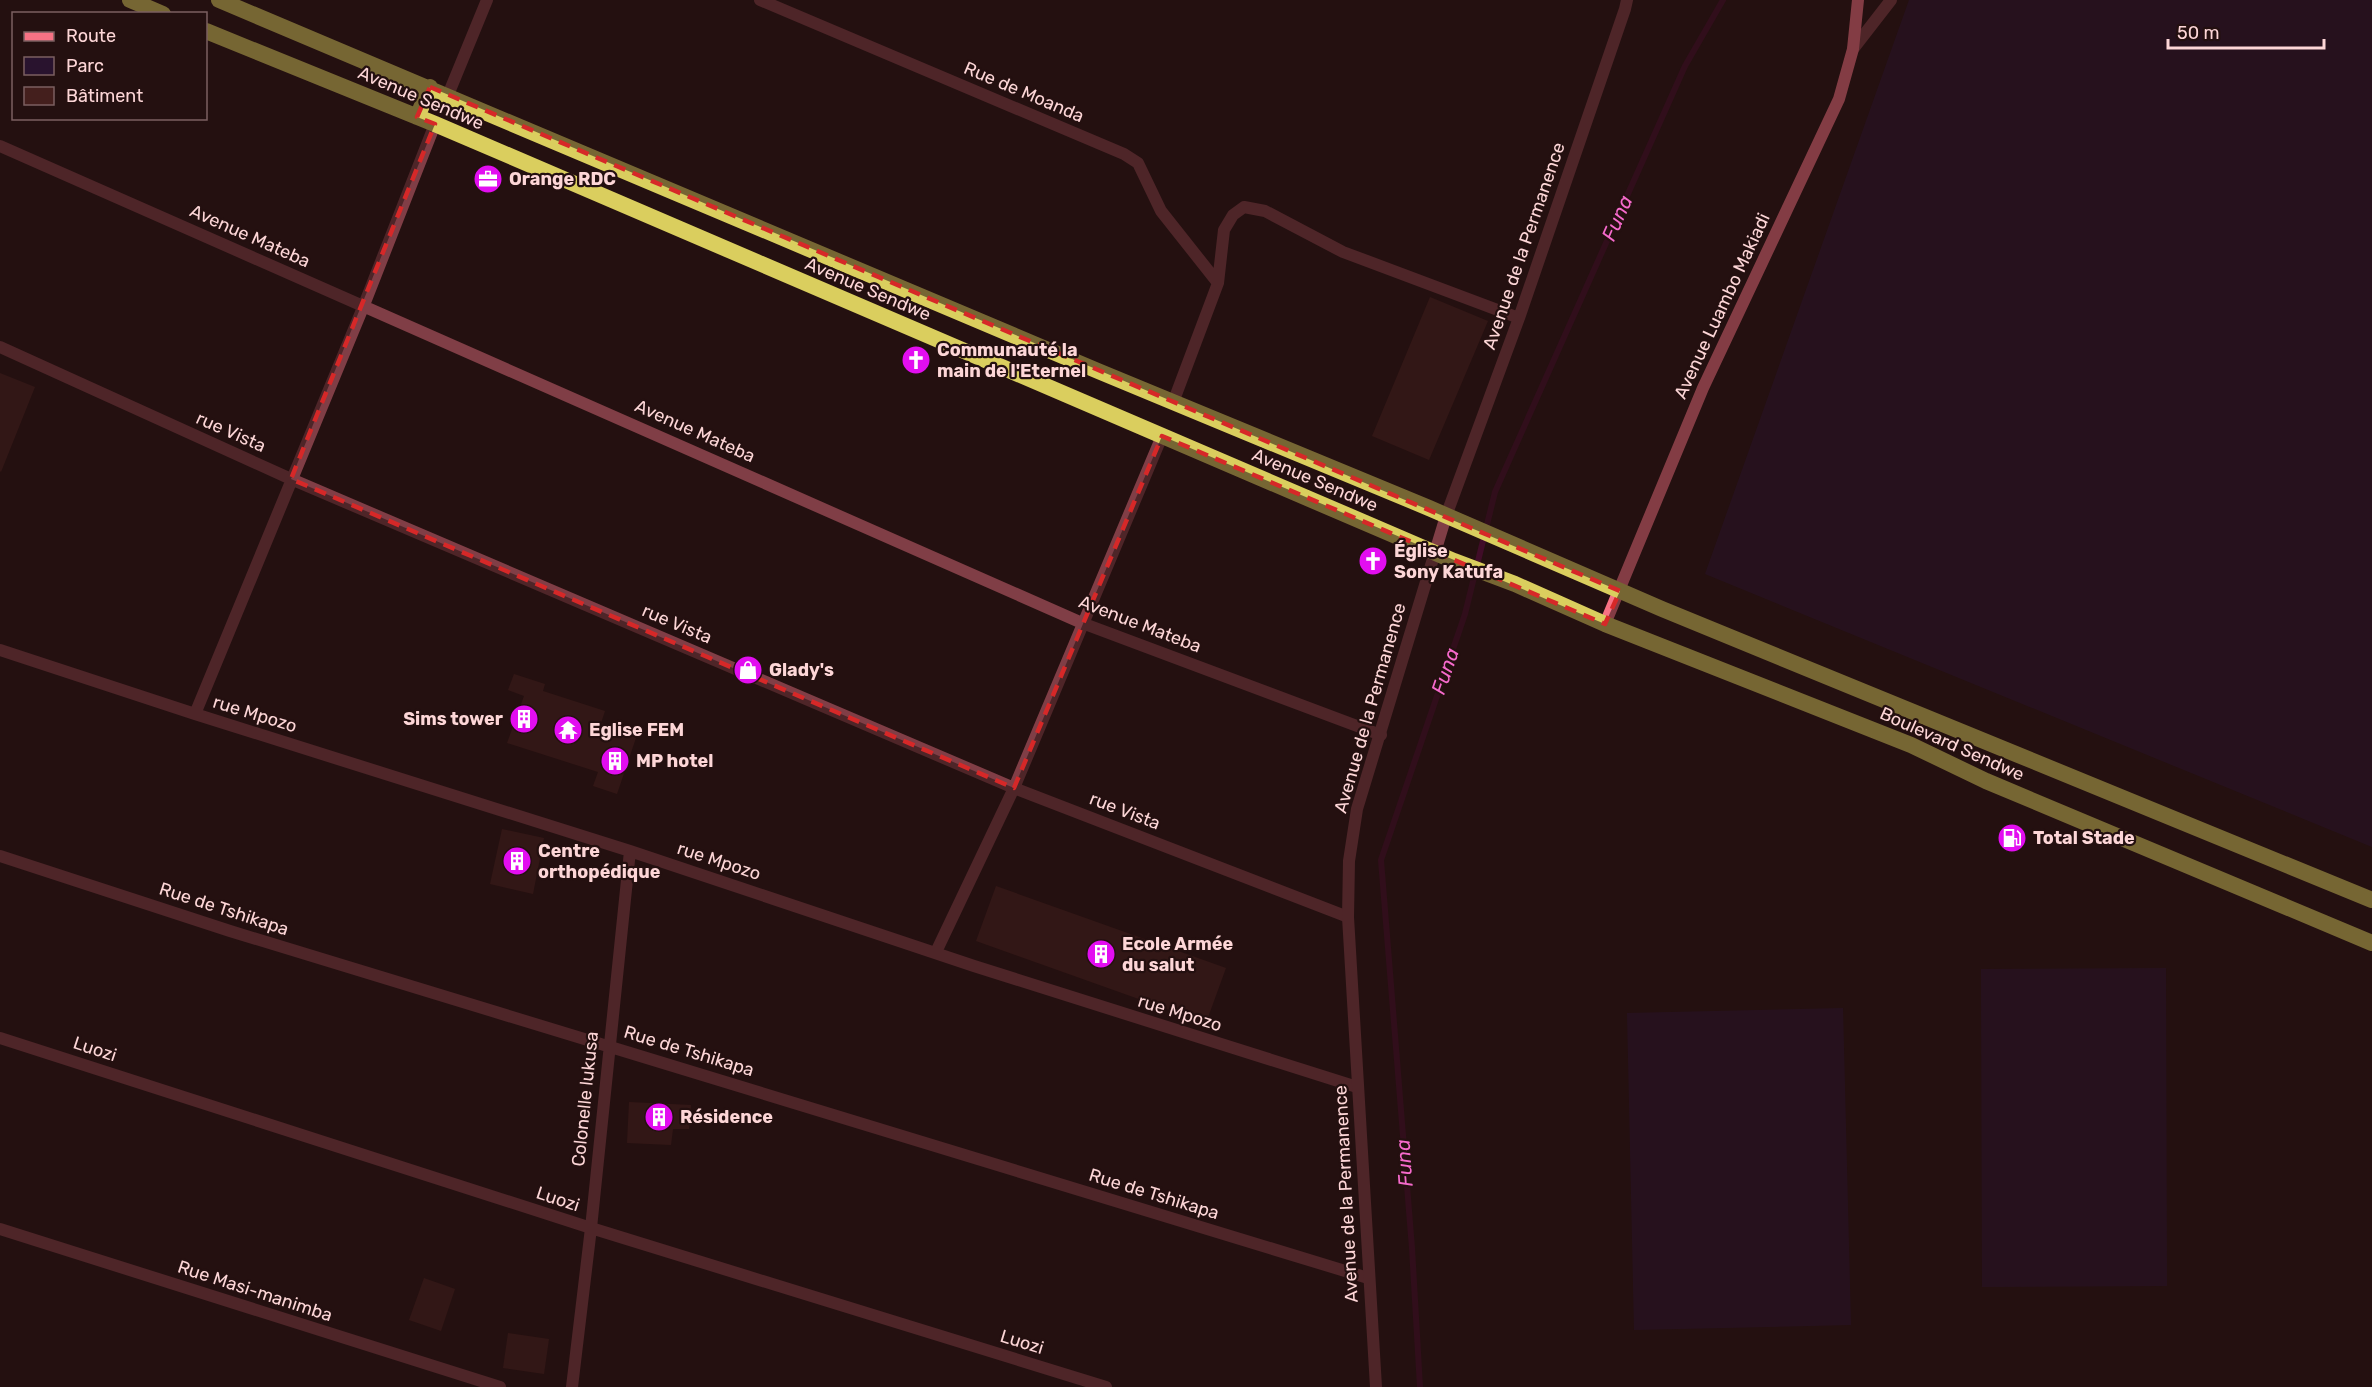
<svg xmlns="http://www.w3.org/2000/svg" width="2372" height="1387" font-family="Rubik,sans-serif">
	<style>
		.green { fill: #29132e }
		.lines { fill: none; stroke-linecap: round; stroke-linejoin: round }
		.stream { stroke: #400d28; stroke-width: 6 }
		.building { fill: #441f1d }
		.minor { stroke: #803e46; stroke-width: 12 }
		.tertiary { stroke: #803e46; stroke-width: 12 }
		.secondary { stroke: #f77284; stroke-width: 12 }
		.trunk { stroke: #dace5e; stroke-width: 16 }
		.marked { fill: none; stroke: #d62828; stroke-width: 4.5; stroke-dasharray: 12 8; stroke-linejoin: round }
		.labels { text-anchor: middle; dominant-baseline: central; stroke-width: 4.5; stroke-linejoin: round; paint-order: stroke }
		.street-label { font-size: 18px; fill: #fdd6d7; stroke: #241010 }
		.poi-label { font-size: 18px; font-weight: bold; fill: #fdd6d7; stroke: #241010; text-anchor: start }
		.water-label { font-size: 20px; font-style: italic; fill: #f66acc; stroke: #241010 }
	</style>
	<rect width="100%" height="100%" fill="#241010"/>
	<!-- green -->
	<path class="green" d="M1909,0H2372V847L1705,574Z
		M2166,968L2167,1286L1982,1287L1981,969Z
		M1843,1008L1851,1325L1634,1330L1627,1013Z"/>
	<g class="lines">
		<!-- stream -->
		<path class="stream" d="M1420,1387L1412,1248L1381,860L1465,614L1495,492L1685,66L1723,0"/>
	</g>
	<!-- building -->
	<path class="building" d="M1430,297L1488,321L1429,460L1372,436Z
		M0,373L35,387L1,472L0,471Z
		M514,674L545,684L543,691L605,711L601,723L637,735L617,794L593,786L598,772L507,743L524,696L508,690Z
		M502,829L544,838L533,894L490,884Z
		M996,886L1226,968L1206,1023L976,941Z
		M629,1102L691,1105L689,1129H673L671,1145L627,1143Z
		M424,1278L455,1289L441,1331L409,1320Z
		M508,1333L549,1339L544,1374L503,1368Z"/>
	<g class="lines">
		<!-- minor -->
		<path class="minor" d="M760,0L1124,154L1138,163L1161,211L1218,283
			M1853,49L1891,0
			M448,95L487,0
			M0,146L1082,623L1381,735
			M0,347L291,479L1014,788L1348,917
			M1174,400L1218,283L1224,230L1233,215L1244,207L1265,211L1343,252L1519,318
			M1446,516L1519,318L1625,9L1627,0
			M0,650L195,714L630,851L974,966L1357,1087
			M195,714L364,305L435,124
			M0,856L230,931L1368,1278
			M936,952L1014,788L1162,436
			M0,1038L591,1228L1106,1387
			M0,1229L500,1387
			M572,1387L591,1228L630,851"/>
		<!-- tertiary -->
		<path class="tertiary" d="M1376,1387L1348,917L1349,861L1357,809L1446,516"/>
		<!-- secondary -->
		<path class="secondary" d="M1605,624L1703,388L1839,99L1853,49L1858,0"/>
		<!-- trunk -->
		<path class="trunk" d="M130,0L163,14
			M219,0L1098,371L1429,508L1662,609L2372,900
			M206,31L435,124L1454,561L1515,584L1605,624L1911,745L1986,781L2372,943
			M417,117L430,87"/>
	</g>
	<!-- marked area -->
	<path d="M0 0H2372V1387H0ZM430,87L1620,591L1605,624L1162,436L1014,788L291,479L435,124L417,117Z" fill="#241010" fill-opacity=".55" fill-rule="evenodd"/>
	<path class="marked" d="M430,87L1620,591L1605,624L1162,436L1014,788L291,479L435,124L417,117Z"/>
	<!-- icons -->
	<defs>
		<g id="office-disc" transform="scale(1.5)"><circle r="9.5" fill="#e20ef0" stroke="#241010"/><path d="M-6-3h4V-5.5h4V-3h4V5H-6ZM-1-4.5V-3h2v-1.5ZM-6 0V1H6V0Z" fill="#fff"/></g>
		<g id="church-disc" transform="scale(1.5)"><circle r="9.5" fill="#e20ef0" stroke="#241010"/><path d="M-1.2-6h2.4v3.5h3.3v2.4h-3.3V6h-2.4V-.1h-3.3v-2.4h3.3Z" fill="#fff"/></g>
		<g id="shop-disc" transform="scale(1.5)"><circle r="9.5" fill="#e20ef0" stroke="#241010"/><path d="M-5-2.5h2.3a2.7 3.5 0 0 1 5.4 0H5L5.5 6h-11ZM-1.5-2.5h3a1.5 2.3 0 0 0-3 0Z" fill="#fff"/></g>
		<g id="building-disc" transform="scale(1.5)"><circle r="9.5" fill="#e20ef0" stroke="#241010"/><path d="M-4-6H4V6H1V3H-1V6H-4ZM-2.5-4.3h1.7v1.8h-1.7ZM.8-4.3h1.7v1.8H.8ZM-2.5-1h1.7V.8h-1.7ZM.8-1h1.7V.8H.8Z" fill="#fff"/></g>
		<g id="temple-disc" transform="scale(1.5)"><circle r="9.5" fill="#e20ef0" stroke="#241010"/><path d="M0-6L5-2H3V0L6.5 2.5H4V6H1.5V3h-3V6H-4V2.5H-6.5L-3 0V-2H-5Z" fill="#fff"/></g>
		<g id="fuel-disc" transform="scale(1.5)"><circle r="9.5" fill="#e20ef0" stroke="#241010"/><path d="M-5.5-6h7V0h2V4h1.3V-2.5L3-4.5l.8-.8L6-3V5H2.5V1h-1V6h-7ZM-4.2-4.7v3.2H.2V-4.7Z" fill="#fff"/></g>
	</defs>
	<g fill-rule="evenodd">
		<use href="#office-disc" x="488" y="179"/>
		<use href="#church-disc" x="916" y="360"/>
		<use href="#church-disc" x="1373" y="561"/>
		<use href="#shop-disc" x="748" y="670"/>
		<use href="#building-disc" x="524" y="719"/>
		<use href="#temple-disc" x="568" y="730"/>
		<use href="#building-disc" x="615" y="761"/>
		<use href="#fuel-disc" x="2012" y="838"/>
		<use href="#building-disc" x="517" y="861"/>
		<use href="#building-disc" x="1101" y="954"/>
		<use href="#building-disc" x="659" y="1117"/>
	</g>
	<g class="labels">
		<!-- street labels -->
		<g class="street-label">
			<text transform="translate(1024 92) rotate(23)">Rue de Moanda</text>
			<text transform="translate(421 98) rotate(23)">Avenue Sendwe</text>
			<text transform="translate(250 236) rotate(24)">Avenue Mateba</text>
			<text transform="translate(1524 246) rotate(-71)">Avenue de la Permanence</text>
			<text transform="translate(868 289) rotate(23)">Avenue Sendwe</text>
			<text transform="translate(1722 306) rotate(-65)">Avenue Luambo Makiadi</text>
			<text transform="translate(695 431) rotate(24)">Avenue Mateba</text>
			<text transform="translate(231 432) rotate(24)">rue Vista</text>
			<text transform="translate(1315 480) rotate(23)">Avenue Sendwe</text>
			<text transform="translate(677 624) rotate(23)">rue Vista</text>
			<text transform="translate(1140 624) rotate(21)">Avenue Mateba</text>
			<text transform="translate(1370 708) rotate(-74)">Avenue de la Permanence</text>
			<text transform="translate(255 714) rotate(17)">rue Mpozo</text>
			<text transform="translate(1952 744) rotate(24)">Boulevard Sendwe</text>
			<text transform="translate(1125 811) rotate(21)">rue Vista</text>
			<text transform="translate(719 861) rotate(18)">rue Mpozo</text>
			<text transform="translate(224 909) rotate(18)">Rue de Tshikapa</text>
			<text transform="translate(1180 1013) rotate(17)">rue Mpozo</text>
			<text transform="translate(95 1049) rotate(18)">Luozi</text>
			<text transform="translate(689 1051) rotate(17)">Rue de Tshikapa</text>
			<text transform="translate(585 1099) rotate(-84)">Colonelle lukusa</text>
			<text transform="translate(1154 1194) rotate(17)">Rue de Tshikapa</text>
			<text transform="translate(1346 1194) rotate(-93)">Avenue de la Permanence</text>
			<text transform="translate(558 1199) rotate(18)">Luozi</text>
			<text transform="translate(255 1291) rotate(18)">Rue Masi-manimba</text>
			<text transform="translate(1022 1342) rotate(17)">Luozi</text>
		</g>
		<!-- poi labels -->
		<g class="poi-label">
			<text x="509" y="179">Orange RDC</text>
			<text x="937" y="350">Communauté la<tspan x="937" dy="21">main de l'Eternel</tspan></text>
			<text x="1394" y="551">Église<tspan x="1394" dy="21">Sony Katufa</tspan></text>
			<text x="769" y="670">Glady's</text>
			<text x="503" y="719" text-anchor="end">Sims tower</text>
			<text x="589" y="730">Eglise FEM</text>
			<text x="636" y="761">MP hotel</text>
			<text x="2033" y="838">Total Stade</text>
			<text x="538" y="851">Centre<tspan x="538" dy="21">orthopédique</tspan></text>
			<text x="1122" y="944">Ecole Armée<tspan x="1122" dy="21">du salut</tspan></text>
			<text x="680" y="1117">Résidence</text>
		</g>
		<!-- water labels -->
		<g class="water-label">
			<text transform="translate(1617 218) rotate(-66)">Funa</text>
			<text transform="translate(1445 671) rotate(-71)">Funa</text>
			<text transform="translate(1404 1163) rotate(-94)">Funa</text>
		</g>
	</g>
	<!-- legend -->
	<rect x="12" y="12" width="195" height="108" fill="#241010" stroke="#7b5f60" stroke-width="1.5"/>
	<rect x="24" y="32" width="30" height="9" fill="#f77284" stroke="#7b5f60" stroke-width="1.5"/>
	<text x="66" y="42" font-size="18" fill="#fdd6d7">Route</text>
	<rect x="24" y="57" width="30" height="18" fill="#29132e" stroke="#7b5f60" stroke-width="1.5"/>
	<text x="66" y="72" font-size="18" fill="#fdd6d7">Parc</text>
	<rect x="24" y="87" width="30" height="18" fill="#441f1d" stroke="#7b5f60" stroke-width="1.5"/>
	<text x="66" y="102" font-size="18" fill="#fdd6d7">Bâtiment</text>
	<!-- scale -->
	<path d="M2168 39v9h156v-9" fill="none" stroke="#fdd6d7" stroke-width="3"/>
	<text x="2177" y="39" font-size="18" fill="#fdd6d7" stroke="#241010" stroke-width="4.5" paint-order="stroke">50 m</text>
</svg>
